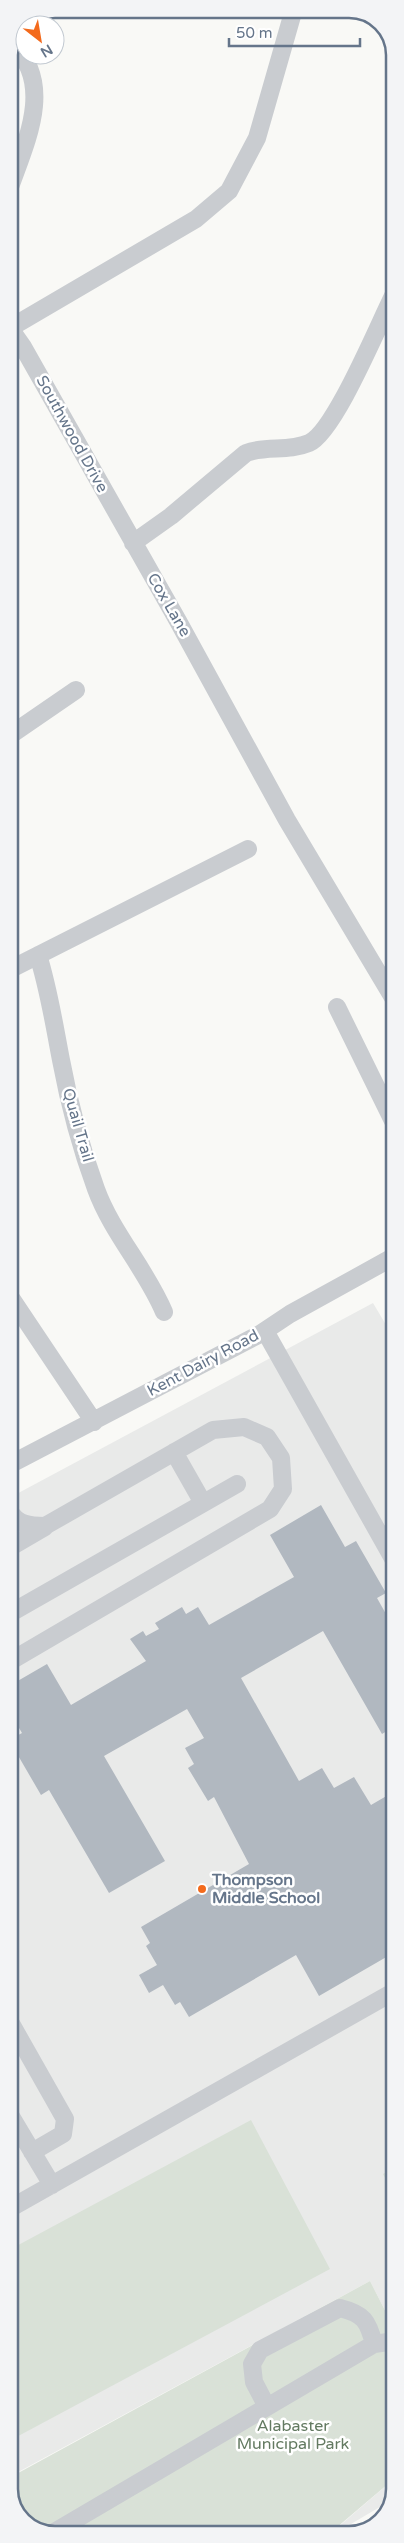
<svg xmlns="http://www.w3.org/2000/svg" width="404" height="2543" font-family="'Varela Round',sans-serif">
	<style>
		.built { fill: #e9eae9 }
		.green { fill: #d9e1d7 }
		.building { fill: #b1b8c0 }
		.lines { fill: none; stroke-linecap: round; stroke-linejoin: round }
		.minor { stroke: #c9ccd0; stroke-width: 18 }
		.poi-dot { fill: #f36a1c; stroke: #fff; stroke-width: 2 }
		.labels { text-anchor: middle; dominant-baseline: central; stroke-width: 5; stroke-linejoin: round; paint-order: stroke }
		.street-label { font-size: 16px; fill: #65758a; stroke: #fff }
		.poi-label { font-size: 16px; font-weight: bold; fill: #65758a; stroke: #fff; text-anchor: start }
		.park-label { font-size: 16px; fill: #637a61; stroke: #fff }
		.rim { fill: none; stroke: #65758a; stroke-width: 2.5 }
	</style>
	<rect width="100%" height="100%" fill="#f9f9f6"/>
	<!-- built -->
	<path class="built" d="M373,1303L395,1340V2330L370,2281L9,2477V1498Z
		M395,2478V2489L390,2501L334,2534H330Z"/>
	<!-- green -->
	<path class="green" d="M251,2120L330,2269L9,2441V2250Z
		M395,2167V2197L383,2174Z
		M370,2281L395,2330V2478L329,2534H49L22,2521L9,2494V2478Z"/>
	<!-- building -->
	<path class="building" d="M321,1505L345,1547L356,1541L386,1593L377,1598L395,1630V1726L382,1734L323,1631L241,1678L299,1781L322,1768L334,1788L354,1777L371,1805L395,1791V1952L319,1996L296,1955L189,2017L180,2002L175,2005L163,1985L149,1993L139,1975L157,1965L146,1946L150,1943L141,1927L249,1864L214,1797L208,1801L188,1768L194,1764L185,1748L204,1738L187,1709L104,1756L165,1861L109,1893L49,1790L41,1795L9,1740L22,1733L9,1711V1686L47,1664L71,1705L146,1661L130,1639L143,1631L146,1636L159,1629L155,1623L182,1607L186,1614L198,1607L209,1625L294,1577L270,1535Z"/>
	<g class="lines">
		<!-- minor -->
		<path class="minor" d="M9,190C25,144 55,85 13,45
			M9,327L23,347L178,621L287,820L395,1001
			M10,328L196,219L229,191L257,138L294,9
			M133,543L171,516L246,453C266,445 288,452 309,443C335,432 380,321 395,292
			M9,736L76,690
			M38,955C49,990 54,1024 61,1060C69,1103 81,1148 96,1189C112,1233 146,1269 164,1312
			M9,970L248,849
			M337,1007L395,1125
			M9,1295L94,1422
			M265,1331L395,1562
			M174,1452L203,1503
			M9,1465L260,1334L290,1314L395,1256
			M9,1510C17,1525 30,1526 45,1526L213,1430L244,1427L267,1437L281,1458L283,1489L270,1509L9,1662
			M9,1548L45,1527
			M9,1614L237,1484
			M9,2020L65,2119L63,2134L32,2152
			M9,2113L52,2185
			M9,2209L395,1991
			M267,2407L254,2382L252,2364L260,2350L340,2308C364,2314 368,2321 374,2344
			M51,2534L374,2344L395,2341"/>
	</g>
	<!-- markers -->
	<circle class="poi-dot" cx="202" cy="1889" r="5"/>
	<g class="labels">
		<!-- street labels -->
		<g class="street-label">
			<text transform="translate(72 434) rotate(61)">Southwood Drive</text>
			<text transform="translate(169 605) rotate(60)">Cox Lane</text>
			<text transform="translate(78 1125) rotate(74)">Quail Trail</text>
			<text transform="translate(203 1363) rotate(-28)">Kent Dairy Road</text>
		</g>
		<!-- poi labels -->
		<g class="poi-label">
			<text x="212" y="1880">Thompson<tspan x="212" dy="18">Middle School</tspan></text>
		</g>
		<!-- park labels -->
		<g class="park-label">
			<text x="293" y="2426">Alabaster<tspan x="293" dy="18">Municipal Park</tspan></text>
		</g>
	</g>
	<!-- crop -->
	<path d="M0 0H404V2543H0ZM55 18H349A37 37 0 0 1 386 55V2489A37 37 0 0 1 349 2526H55A37 37 0 0 1 18 2489V55A37 37 0 0 1 55 18Z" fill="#f3f4f6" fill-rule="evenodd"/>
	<path class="rim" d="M55 18H349A37 37 0 0 1 386 55V2489A37 37 0 0 1 349 2526H55A37 37 0 0 1 18 2489V55A37 37 0 0 1 55 18Z"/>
	<!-- north arrow -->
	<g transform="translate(40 40) rotate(149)"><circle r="24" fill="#ffffff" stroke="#c1c8d0"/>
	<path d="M0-4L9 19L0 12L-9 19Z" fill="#f36a1c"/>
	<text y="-8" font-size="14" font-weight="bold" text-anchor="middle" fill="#65758a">N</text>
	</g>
	<!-- scale -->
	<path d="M229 38v8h131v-8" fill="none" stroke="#65758a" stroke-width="2.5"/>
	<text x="236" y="38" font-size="15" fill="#65758a" stroke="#ffffff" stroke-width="4" paint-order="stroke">50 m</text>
</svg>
